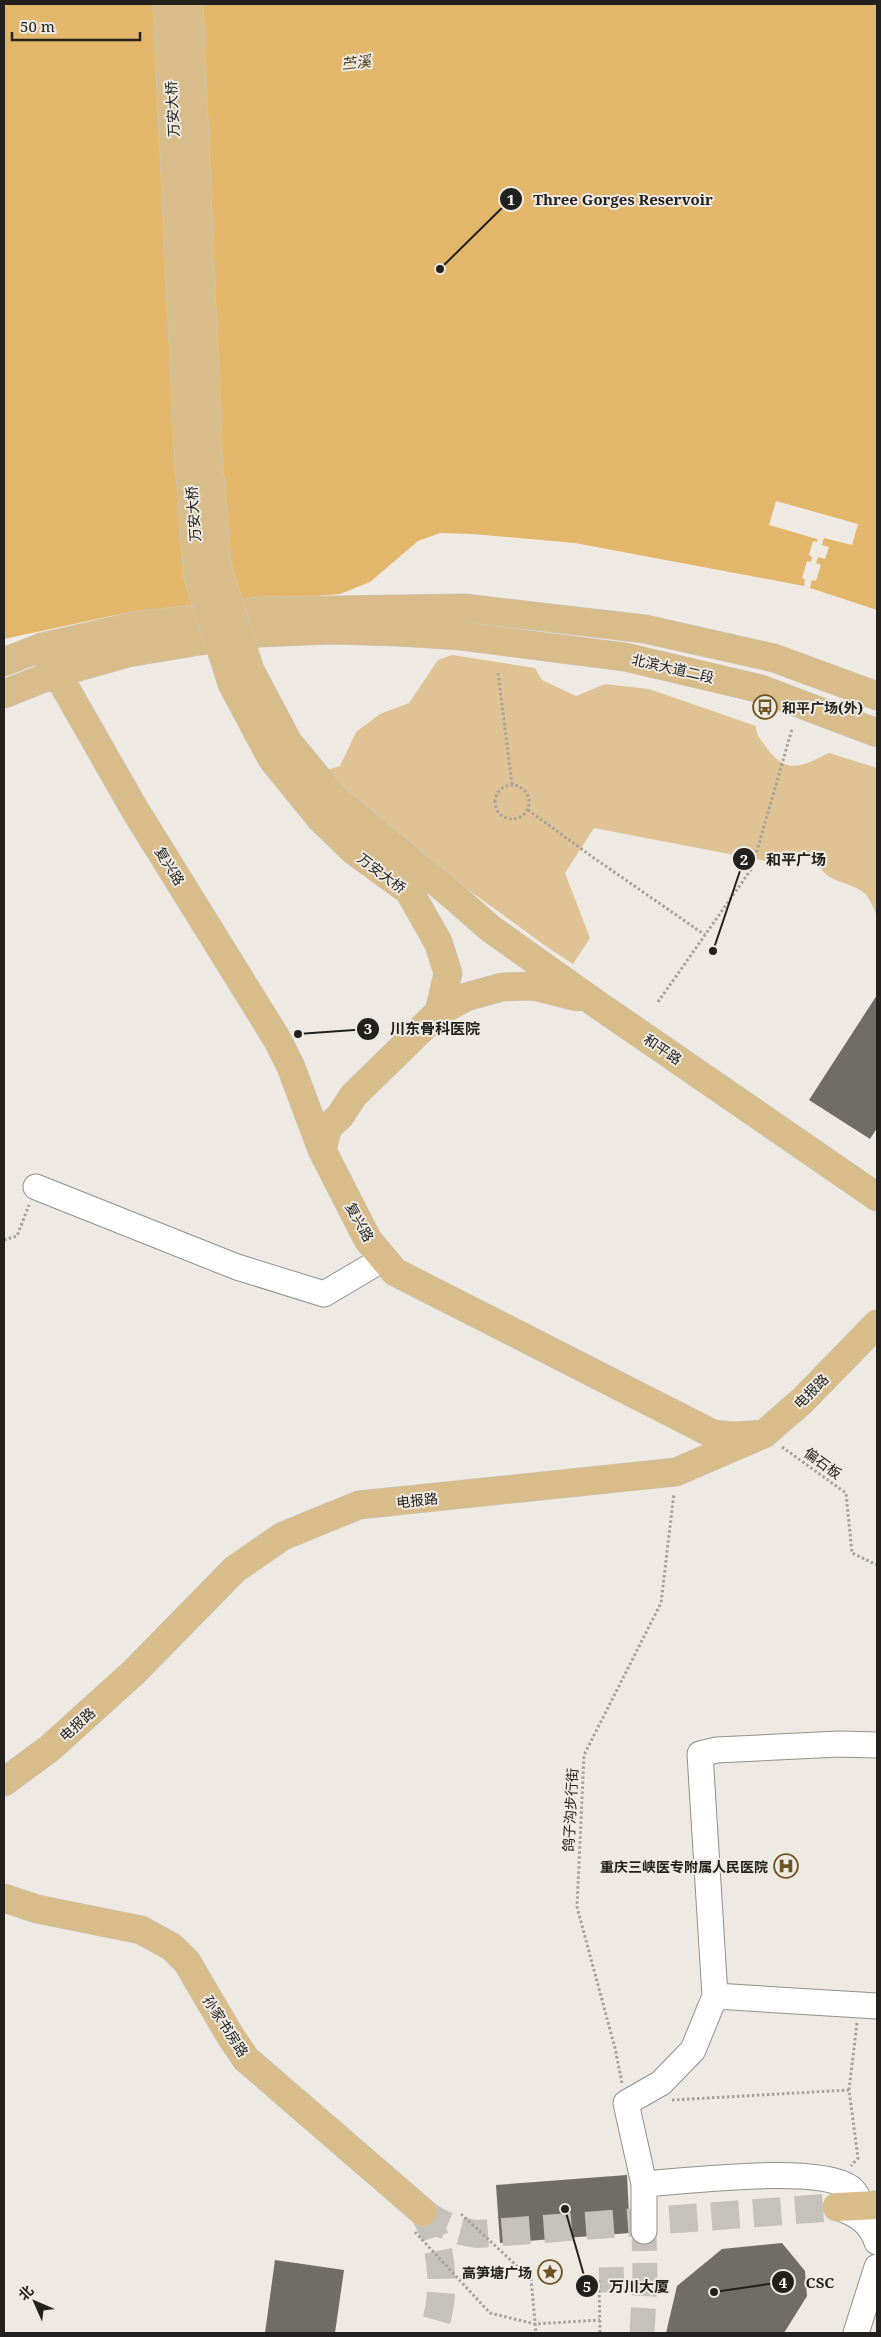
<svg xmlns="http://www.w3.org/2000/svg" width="881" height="2337" font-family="'Noto Serif','Noto Sans SC',serif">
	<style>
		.green { fill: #dfc395 }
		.water { fill: #e3b76b }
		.pier { fill: #eeeae3 }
		.building { fill: #706c66 }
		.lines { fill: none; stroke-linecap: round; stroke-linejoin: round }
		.minor-tunnel { stroke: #c5c2bc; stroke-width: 25; stroke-dasharray: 25 12; stroke-linecap: butt }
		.major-tunnel { stroke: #c5c2bc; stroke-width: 28; stroke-dasharray: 28 14; stroke-linecap: butt }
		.minor-casing { stroke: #938f89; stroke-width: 27 }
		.major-casing { stroke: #cacac9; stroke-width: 29 }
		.path { stroke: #a5a29c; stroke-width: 3; stroke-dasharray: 2.5 2.5; stroke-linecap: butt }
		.minor { stroke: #fff; stroke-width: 25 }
		.major { stroke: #d8bc89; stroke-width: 28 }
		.major-bridge-casing { stroke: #cacac9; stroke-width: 29; stroke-linecap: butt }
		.major-bridge { stroke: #d8bc89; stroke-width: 28 }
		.labels { text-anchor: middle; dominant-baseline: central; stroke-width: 4; stroke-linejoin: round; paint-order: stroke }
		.street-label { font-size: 14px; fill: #23211e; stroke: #eeeae3 }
		.poi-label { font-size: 14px; font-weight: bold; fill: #23211e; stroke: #eeeae3; text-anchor: end }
		.water-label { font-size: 15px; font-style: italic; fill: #4c3918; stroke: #eeeae3 }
		.leader { fill: none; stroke: #23211e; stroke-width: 2 }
		.callout-dot { fill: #23211e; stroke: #eeeae3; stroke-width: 2 }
		.mark-label { font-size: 15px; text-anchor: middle; font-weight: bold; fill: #fff }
		.callout-label { font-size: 15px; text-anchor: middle; font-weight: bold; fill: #23211e; stroke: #eeeae3; stroke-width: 4; stroke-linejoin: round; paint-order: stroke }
	</style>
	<rect width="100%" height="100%" fill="#eeeae3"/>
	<!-- green -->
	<path class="green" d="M452,655L535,668L542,680L576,696L605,684L649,689L756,726C756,735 761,740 766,747C787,776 802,766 829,753L877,768V916C874,909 869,896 863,892C842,878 825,885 815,856L800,852L771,862L594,828L565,873L590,938L573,964C547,948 524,930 499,912C439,869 378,823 326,770L340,766L356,732L380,714L409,703L438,660Z"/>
	<!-- water -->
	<path class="water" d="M4,4H877V610L804,586L575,543L473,534L440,533L418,541L370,582L340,594L116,615L4,639Z"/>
	<!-- pier -->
	<path class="pier" d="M776,501L858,524L852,545L824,538L822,545L829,547L825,559L818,557L816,563L821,565L816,581L812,580L810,588L804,586L805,579L802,578L807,561L811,562L812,557L809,555L813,541L817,542V539L769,525Z"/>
	<!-- building -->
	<path class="building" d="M877,995V1128L870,1139L809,1100Z
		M627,2175L630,2233L500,2243L496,2185Z
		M782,2243L805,2271L807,2296L784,2333H666L677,2286L722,2249Z
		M275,2260L344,2270L335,2333H265Z"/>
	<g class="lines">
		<!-- minor-tunnel -->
		<path class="minor-tunnel" d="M599,2280L645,2279L644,2231
			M642,2333L645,2279"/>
		<!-- major-tunnel -->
		<path class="major-tunnel" d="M423,2212C440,2225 456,2231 477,2234L837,2207
			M423,2212C444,2243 447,2299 432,2333"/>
		<!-- minor casing -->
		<g class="minor-casing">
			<path id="minor" d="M36,1187L237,1267L324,1294L383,1259
				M715,1996L877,2006
				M644,2184C688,2181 815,2165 849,2187C855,2190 859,2200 862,2205
				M837,2207C857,2214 870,2222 877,2242
				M644,2231V2184L626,2103L661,2083L693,2050L715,1996L700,1754L717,1750L839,1744L877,1745
				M856,2333L877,2267"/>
		</g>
		<!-- major casing -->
		<g class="major-casing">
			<path id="major" d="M42,647L135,810L277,1039L291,1067L322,1150L368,1240L395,1272L713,1434L735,1436L764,1434
				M4,662L42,647L135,626L264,611L465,608L645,629L774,658L877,696
				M4,694L57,673L128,653L194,642L260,633L331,630L398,632L461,636L625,657L761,689L877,733
				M452,895L491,929L591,1000L877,1197
				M438,942L448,973L439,1012
				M322,1150L328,1127L340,1116L353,1096L439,1012L466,997L502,987L533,986L577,997
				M4,1782L50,1748L133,1673L235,1569L283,1536L359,1505L676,1472L764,1434L802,1401L877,1324
				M4,1898L37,1909L141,1930L172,1947L187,1962L231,2037L246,2059L423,2212
				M837,2207L877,2205"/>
		</g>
		<!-- path -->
		<path class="path" d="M498,673L512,784
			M495 802a17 17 0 1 1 34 0a17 17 0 1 1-34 0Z
			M528,810L594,858L705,935
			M658,1002L752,868L792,729
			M4,1240L17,1236L29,1205
			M782,1447L846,1493L852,1553L877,1565
			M622,2083L615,2048L577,1907L584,1755L661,1603L674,1493
			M849,2090L857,2023
			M672,2100L849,2090L858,2158L851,2166
			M461,2214L531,2279L536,2333
			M415,2232L490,2313L535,2324L600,2320
			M599,2280L600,2333"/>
		<!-- minor -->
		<use href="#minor" class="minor"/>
		<!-- major -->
		<use href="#major" class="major"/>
		<!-- major-bridge casing -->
		<g class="major-bridge-casing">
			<path id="major-bridge" d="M167,4L189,461L198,576L232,684L272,759L320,818L354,851L409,891L438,942
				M189,4L208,454L217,566L250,670L288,742L334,798L452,895"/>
		</g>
		<!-- major-bridge -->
		<use href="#major-bridge" class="major-bridge"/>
	</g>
	<!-- icons -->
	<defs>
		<g id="bus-ring" transform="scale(1.25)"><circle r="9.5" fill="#eeeae3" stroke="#6e5425" stroke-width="1.5"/><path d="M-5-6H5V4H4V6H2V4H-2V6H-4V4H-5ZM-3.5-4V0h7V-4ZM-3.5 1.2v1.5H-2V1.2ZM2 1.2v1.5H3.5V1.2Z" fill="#6e5425"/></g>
		<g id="hospital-ring" transform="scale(1.25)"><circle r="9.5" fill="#eeeae3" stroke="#6e5425" stroke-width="1.5"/><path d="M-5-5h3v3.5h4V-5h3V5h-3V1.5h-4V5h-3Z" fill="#6e5425"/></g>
		<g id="sight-ring" transform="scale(1.25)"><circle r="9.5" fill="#eeeae3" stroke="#6e5425" stroke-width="1.5"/><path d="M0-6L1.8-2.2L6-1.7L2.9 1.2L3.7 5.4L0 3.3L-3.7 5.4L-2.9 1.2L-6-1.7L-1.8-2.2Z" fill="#6e5425"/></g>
	</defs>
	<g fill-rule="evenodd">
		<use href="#bus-ring" x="765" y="707"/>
		<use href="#hospital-ring" x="786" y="1866"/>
		<use href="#sight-ring" x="550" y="2272"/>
	</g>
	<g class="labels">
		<!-- street labels -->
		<g class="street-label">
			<text transform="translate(172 109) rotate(-93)">万安大桥</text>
			<text transform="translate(193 514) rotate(-94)">万安大桥</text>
			<text transform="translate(673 668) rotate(13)">北滨大道二段</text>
			<text transform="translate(170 866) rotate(58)">复兴路</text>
			<text transform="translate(382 873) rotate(37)">万安大桥</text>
			<text transform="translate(663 1049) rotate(34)">和平路</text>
			<text transform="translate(360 1222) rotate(61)">复兴路</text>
			<text transform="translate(811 1391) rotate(-45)">电报路</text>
			<text transform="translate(823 1463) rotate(36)">偏石板</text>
			<text transform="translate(417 1500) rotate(-6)">电报路</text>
			<text transform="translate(77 1724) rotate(-42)">电报路</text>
			<text transform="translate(570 1810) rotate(-87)">鸽子沟步行街</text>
			<text transform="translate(226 2026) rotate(57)">孙家书房路</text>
		</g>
		<!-- poi labels -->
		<g class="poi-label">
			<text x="782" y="707" text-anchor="start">和平广场(外)</text>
			<text x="768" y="1866">重庆三峡医专附属人民医院</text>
			<text x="532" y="2272">高笋塘广场</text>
		</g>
		<!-- water labels -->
		<g class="water-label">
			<text transform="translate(356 62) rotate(-7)">苎溪</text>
		</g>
	</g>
	<!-- callouts -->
	<path class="leader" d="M440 269L511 199M713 951L744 859M298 1034L368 1029M714 2292L783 2282M565 2209L587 2286"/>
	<g class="callout-dot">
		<circle cx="440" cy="269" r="5"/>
		<circle cx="713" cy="951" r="5"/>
		<circle cx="298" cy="1034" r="5"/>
		<circle cx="714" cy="2292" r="5"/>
		<circle cx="565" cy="2209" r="5"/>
		<circle cx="511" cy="199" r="12"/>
		<circle cx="744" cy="859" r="12"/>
		<circle cx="368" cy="1029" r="12"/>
		<circle cx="783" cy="2282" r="12"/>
		<circle cx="587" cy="2286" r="12"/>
	</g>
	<g class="mark-label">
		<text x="511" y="205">1</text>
		<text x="744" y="865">2</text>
		<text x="368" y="1034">3</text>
		<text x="783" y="2288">4</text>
		<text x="587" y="2292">5</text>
	</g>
	<g class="callout-label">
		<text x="623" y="205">Three Gorges Reservoir</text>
		<text x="796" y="865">和平广场</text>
		<text x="435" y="1034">川东骨科医院</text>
		<text x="820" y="2288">CSC</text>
		<text x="639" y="2292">万川大厦</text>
	</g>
	<!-- border -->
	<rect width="881" height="2337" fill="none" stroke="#23211e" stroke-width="10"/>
	<!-- north arrow -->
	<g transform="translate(35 2302) rotate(315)" stroke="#eeeae3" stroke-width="4" paint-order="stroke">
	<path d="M0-4L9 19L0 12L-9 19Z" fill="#23211e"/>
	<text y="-8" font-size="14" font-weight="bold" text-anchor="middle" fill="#23211e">北</text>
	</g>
	<!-- scale -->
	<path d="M12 32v8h128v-8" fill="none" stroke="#23211e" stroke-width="2.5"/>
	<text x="20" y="32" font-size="15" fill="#23211e" stroke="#eeeae3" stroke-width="4" paint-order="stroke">50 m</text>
</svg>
